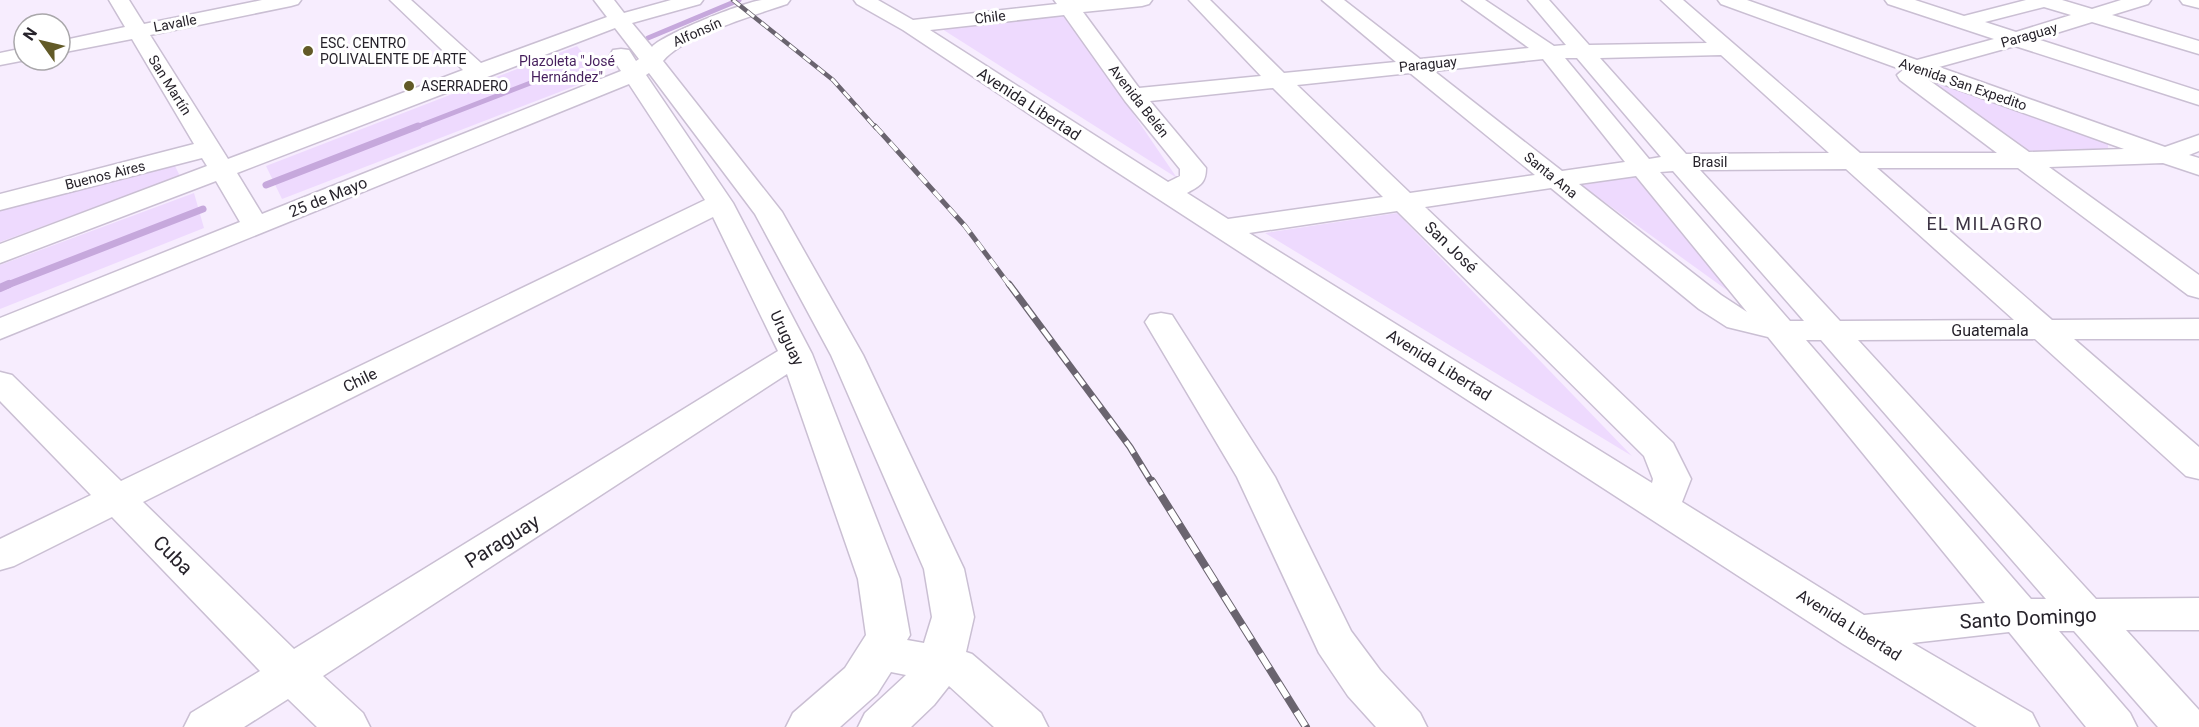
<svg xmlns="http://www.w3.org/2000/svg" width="2199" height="727" font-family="Roboto,sans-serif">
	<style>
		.green { fill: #eedafe }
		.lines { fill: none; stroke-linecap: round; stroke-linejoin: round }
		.stream-far2 { stroke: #c6a8dc; stroke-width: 5 }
		.stream-far1 { stroke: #c6a8dc; stroke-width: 7 }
		.stream { stroke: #c6a8dc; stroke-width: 8 }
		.minor-casing { stroke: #cabfd3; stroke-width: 3 }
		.minor { fill: #fff; fill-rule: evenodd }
		.rail-far3-casing { stroke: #6a646f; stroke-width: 4.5 }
		.rail-far2-casing { stroke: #6a646f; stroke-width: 5 }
		.rail-far1-casing { stroke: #6a646f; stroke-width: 7 }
		.rail-casing { stroke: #6a646f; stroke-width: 8 }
		.rail-far3 { stroke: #fff; stroke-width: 3; stroke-dasharray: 9; stroke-linecap: butt }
		.rail-far2 { stroke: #fff; stroke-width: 4; stroke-dasharray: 11; stroke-linecap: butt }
		.rail-far1 { stroke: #fff; stroke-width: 4.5; stroke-dasharray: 14; stroke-linecap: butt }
		.rail { stroke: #fff; stroke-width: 6; stroke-dasharray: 17; stroke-linecap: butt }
		.poi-dot { fill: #625a27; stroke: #fff; stroke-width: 2 }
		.labels { text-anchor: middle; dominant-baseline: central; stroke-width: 6; stroke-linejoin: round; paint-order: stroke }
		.far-street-label { font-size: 14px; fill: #27232b; stroke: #fff }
		.far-poi-label { font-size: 14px; fill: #27232b; stroke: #fff; text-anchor: start }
		.far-park-label { font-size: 14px; fill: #461f5d; stroke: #fff }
		.street-label { font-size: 16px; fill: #27232b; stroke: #fff }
		.neighbourhood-label { font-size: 18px; letter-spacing: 1.5px; fill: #3d3444; stroke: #fff }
		.near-street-label { font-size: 20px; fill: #27232b; stroke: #fff }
	</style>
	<rect width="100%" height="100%" fill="#f7edfe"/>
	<!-- green -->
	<path class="green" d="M1064,12L1177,178L942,29Z
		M577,46L601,76L282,199L266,166Z
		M1915,72L2108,140V149L2037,153L2015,146Z
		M174,164L180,176L0,242V210Z
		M1639,176L1742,301L1581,185Z
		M194,193L204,228L0,309V265Z
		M1397,213L1632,456L1265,233Z"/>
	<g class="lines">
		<!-- stream-far2 -->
		<path class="stream-far2" d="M648,38L739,0
			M414,128L533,82"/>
		<!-- stream-far1 -->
		<path class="stream-far1" d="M266,185L418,126
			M5,286L203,209"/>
		<!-- stream -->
		<path class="stream" d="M0,288L9,284"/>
		<!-- minor casing -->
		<g class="minor-casing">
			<path id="minor" d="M109,0H129L144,24L262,0H301L298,4L291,6L150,35L228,159L463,70L390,0H411L481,63L607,17L594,0H614L624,13L671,0H703L700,4L632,23L652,47C662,35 744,2 762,0C771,0 781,0 790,0L787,4C755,15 683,36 663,61L782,212L863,355L964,569L974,617L966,652L972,654L1041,713L1048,727H994L949,686L934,705L911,727H858L865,713L906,675L891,672L877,694L840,727H786L793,713L845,668L866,635L858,579L787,374L323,676L363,713L370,727H317L288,699L244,727H184L191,713L260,671L112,517L14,566L0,570V539L91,495L0,401V372L12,375L121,481L705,200L629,84L0,339V318L240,222L216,181L0,263V244L207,166L202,158L0,210V194L194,144L132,39L60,53V41L125,27ZM615,28L639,59L636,61L629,50L621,49L613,50L610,55L621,71L262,214L237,173ZM649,73L755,214L831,355L924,569L932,617L924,643L907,640L910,635L900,579L812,354L733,203L646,75ZM713,217L778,351L294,649L143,502Z
				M854,0H878L913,20L1057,4L1054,0H1152L1149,4L1142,6L1083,12L1139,88L1261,76L1189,0H1210L1284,73L1396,62L1322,0H1344L1420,59L1529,48L1462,0H1485L1554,46L1566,45L1528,0H1549L1589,45L1707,43L1661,0H1683L1860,153H1997L1900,80L1897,75L1903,70L1721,4L1718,0H1747L1917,60L1994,39L1888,4L1885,0H1915L1964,16L2026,0H2062L2092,9L2121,0H2151L2148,4L2112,15L2199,41V54L2092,22L2037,39L2199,91V105L2015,46L1939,67L2165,147L2199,135V151L2189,155L2199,158V175L2163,163L2049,167L2199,275V298L2188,295L2018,168H1877L2052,320L2199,319V339H2074L2199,447V479L2186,476L2035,339L1858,340L2096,599L2199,598V630H2126L2199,710V727H2158L2074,631H2059L2130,713L2137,727H2086L2009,632L1912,643L2032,713L2039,727H1977L1843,644L1103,163L903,30L857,4ZM2044,7L2071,15L2016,32L1985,22ZM1064,15L1125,101L1180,169V176L1168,182L930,30ZM1721,55L1829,153L1686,154L1600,58ZM1565,58H1577L1661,157L1649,159ZM1543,59L1625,162L1562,171L1434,71ZM1410,73L1535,175L1410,193L1297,85ZM1926,78L2124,149L2029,152ZM1273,88L1383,197L1228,219L1187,193C1199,186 1206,184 1206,168L1150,101ZM1846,169L2014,320L1840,321L1700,170ZM1673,171L1804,321H1790L1660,172ZM1636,176L1747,312L1721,295L1579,184ZM1551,188L1699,309L1727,327L1768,337L1985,603L1864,615L1682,502L1691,479L1673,443L1425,207ZM1397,211L1644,456L1653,479L1652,483L1249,233ZM1806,340H1821L2046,599H2031Z
				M2180,0H2199V8L2183,4Z
				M24,48L26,60L0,65V53Z
				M1161,313L1172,315L1275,477L1351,631L1380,670L1420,713L1427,727H1376L1348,696L1319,653L1237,477L1145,322L1150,315Z"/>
		</g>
		<!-- minor -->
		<use href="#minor" class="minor"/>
		<!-- rail-far3 casing -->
		<g class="rail-far3-casing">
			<path id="rail-far3" d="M733,0L833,80L876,128"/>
		</g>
		<!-- rail-far2 casing -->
		<g class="rail-far2-casing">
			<path id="rail-far2" d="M875,126L965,226L1010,286"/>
		</g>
		<!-- rail-far1 casing -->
		<g class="rail-far1-casing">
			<path id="rail-far1" d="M1009,284L1130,447L1152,483"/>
		</g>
		<!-- rail casing -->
		<g class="rail-casing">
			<path id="rail" d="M1152,481L1306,727"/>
		</g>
		<!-- rail-far3 -->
		<use href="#rail-far3" class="rail-far3"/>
		<!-- rail-far2 -->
		<use href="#rail-far2" class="rail-far2"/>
		<!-- rail-far1 -->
		<use href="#rail-far1" class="rail-far1"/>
		<!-- rail -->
		<use href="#rail" class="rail"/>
	</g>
	<!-- markers -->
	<g class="poi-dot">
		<circle cx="308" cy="51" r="6"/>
		<circle cx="409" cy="86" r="6"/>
	</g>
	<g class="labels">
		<!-- far-street labels -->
		<g class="far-street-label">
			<text transform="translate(990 17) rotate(-7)">Chile</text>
			<text transform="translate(175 23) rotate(-11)">Lavalle</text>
			<text transform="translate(697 32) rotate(-24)">Alfonsín</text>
			<text transform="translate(2029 35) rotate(-16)">Paraguay</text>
			<text transform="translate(1428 64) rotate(-6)">Paraguay</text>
			<text transform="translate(1963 84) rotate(19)">Avenida San Expedito</text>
			<text transform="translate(170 85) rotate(58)">San Martín</text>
			<text transform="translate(1139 101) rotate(52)">Avenida Belén</text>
			<text x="1710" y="162">Brasil</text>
			<text transform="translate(105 175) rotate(-14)">Buenos Aires</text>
			<text transform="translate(1551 175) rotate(39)">Santa Ana</text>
		</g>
		<!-- far-poi labels -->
		<g class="far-poi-label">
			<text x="320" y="43">ESC. CENTRO<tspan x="320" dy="16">POLIVALENTE DE ARTE</tspan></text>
			<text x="421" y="86">ASERRADERO</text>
		</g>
		<!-- far-park labels -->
		<g class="far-park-label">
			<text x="567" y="61">Plazoleta "José<tspan x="567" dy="16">Hernández"</tspan></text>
		</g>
		<!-- street labels -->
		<g class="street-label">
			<text transform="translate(1029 104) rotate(33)">Avenida Libertad</text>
			<text transform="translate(328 197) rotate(-22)">25 de Mayo</text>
			<text transform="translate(1451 247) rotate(44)">San José</text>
			<text x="1990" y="330">Guatemala</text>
			<text transform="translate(787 338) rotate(65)">Uruguay</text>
			<text transform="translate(1439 365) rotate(32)">Avenida Libertad</text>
			<text transform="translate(360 380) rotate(-26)">Chile</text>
			<text transform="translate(1849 625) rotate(32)">Avenida Libertad</text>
		</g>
		<!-- neighbourhood labels -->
		<g class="neighbourhood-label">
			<text x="1985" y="223">EL MILAGRO</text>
		</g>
		<!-- near-street labels -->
		<g class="near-street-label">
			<text transform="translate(502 541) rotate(-32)">Paraguay</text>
			<text transform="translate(173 555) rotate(45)">Cuba</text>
			<text transform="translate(2028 618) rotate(-3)">Santo Domingo</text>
		</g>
	</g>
	<!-- north arrow -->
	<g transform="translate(42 42) rotate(304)"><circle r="28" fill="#ffffff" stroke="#a9a7aa" stroke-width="1.5"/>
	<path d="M0-4.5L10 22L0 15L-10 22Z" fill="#625a27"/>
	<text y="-9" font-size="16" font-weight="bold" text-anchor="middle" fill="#27232b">N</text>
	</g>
</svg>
